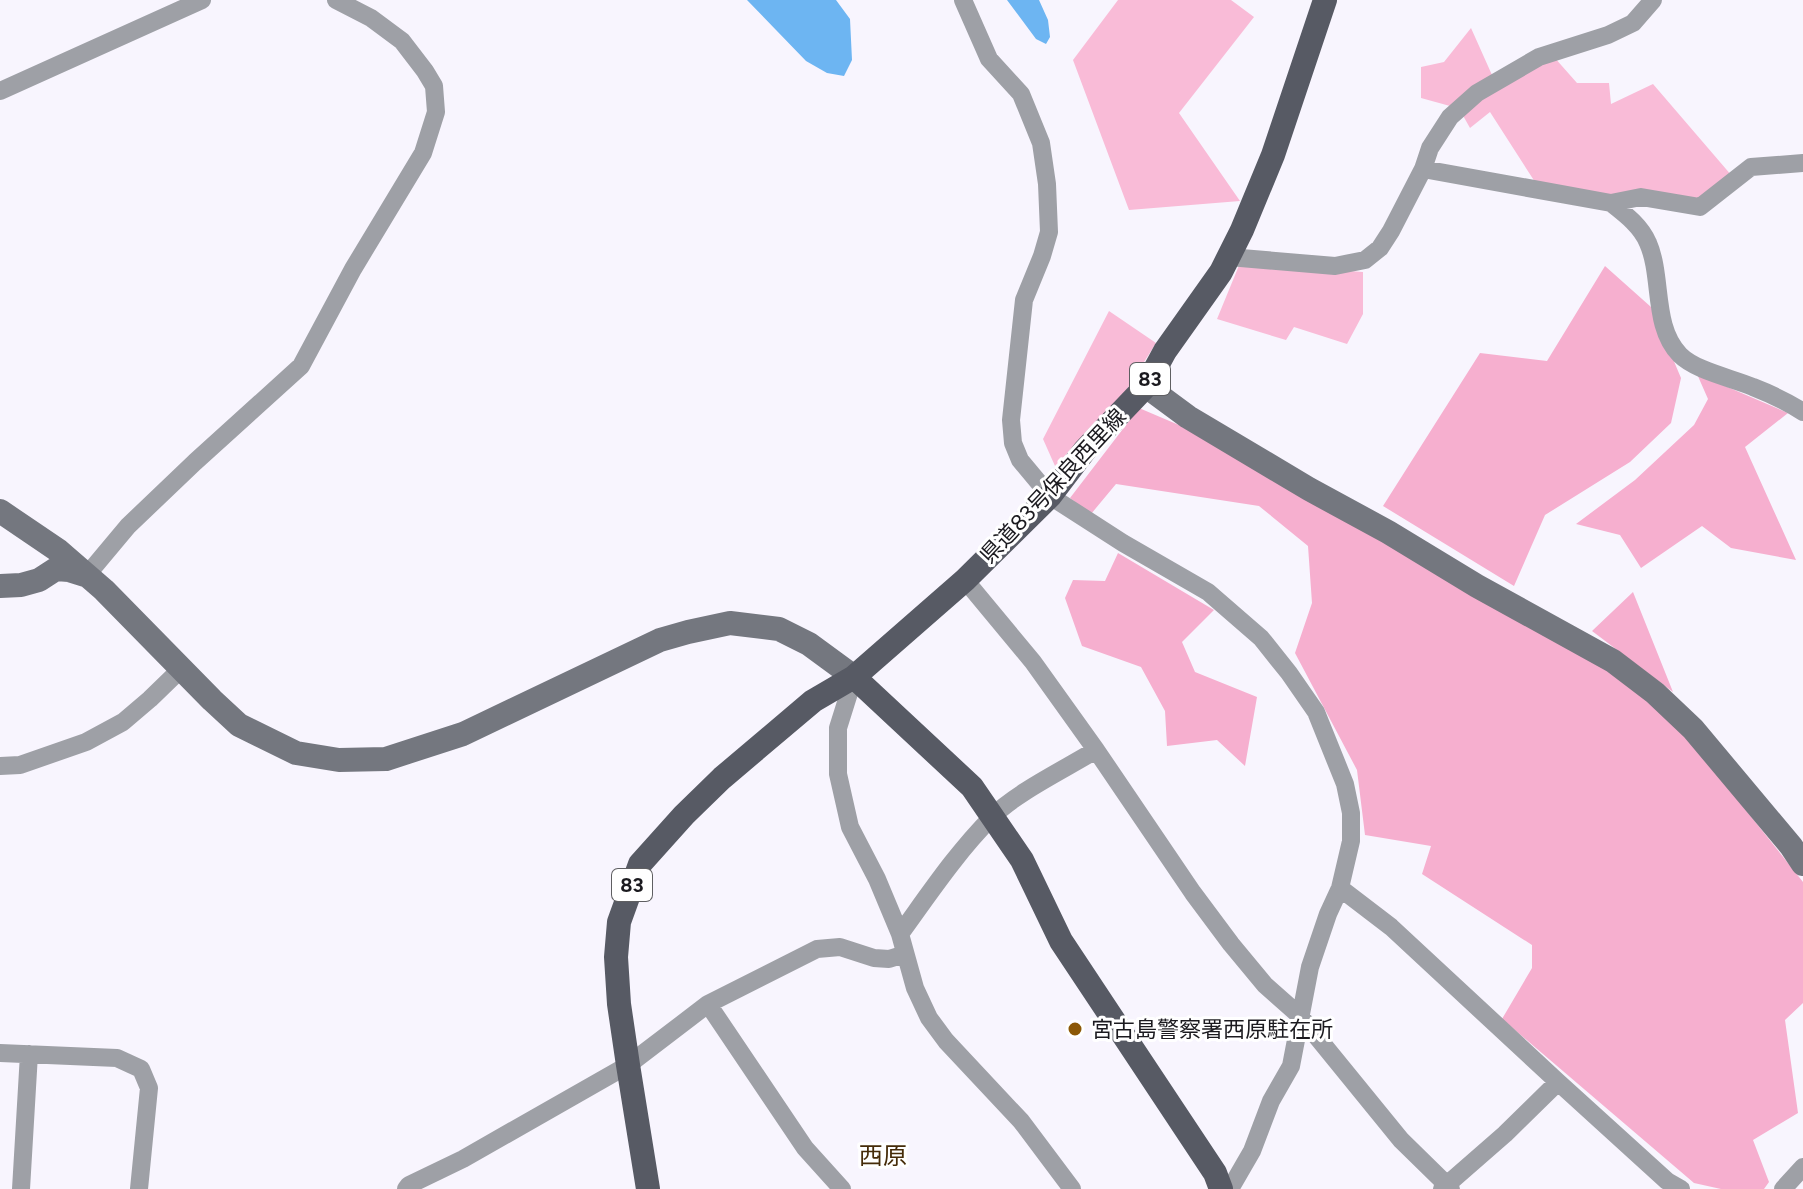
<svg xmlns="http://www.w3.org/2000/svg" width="1803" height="1189" font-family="Figtree,'Noto Sans JP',sans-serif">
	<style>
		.green { fill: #f9bbd7 }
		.forest { fill: #f6afcf }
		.water { fill: #6db5f2 }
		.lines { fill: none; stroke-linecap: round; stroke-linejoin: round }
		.street { stroke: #9ea0a6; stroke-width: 18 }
		.secondary { stroke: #74777f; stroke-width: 24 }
		.primary { stroke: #575a64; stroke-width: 24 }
		.poi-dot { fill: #8c5806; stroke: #fff; stroke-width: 3 }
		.labels { text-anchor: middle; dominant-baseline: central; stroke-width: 6; stroke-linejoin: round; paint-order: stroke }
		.shield { fill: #fff; stroke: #5f5f62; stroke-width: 2 }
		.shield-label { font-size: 20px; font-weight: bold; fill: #1b1a1f }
		.street-label { font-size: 22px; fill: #1b1a1f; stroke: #fff }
		.poi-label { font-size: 22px; fill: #1b1a1f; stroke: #fff; text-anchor: start }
		.neighbourhood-label { font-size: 24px; fill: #452b09; stroke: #fff }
	</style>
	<rect width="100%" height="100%" fill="#f8f5fe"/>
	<!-- green -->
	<path class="green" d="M1118,0H1231L1254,17L1179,113L1240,201L1129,210L1073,60Z
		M1471,28L1492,75L1450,106L1421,98V67L1444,62Z
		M1554,57L1577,83H1609L1611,104L1653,84L1732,176L1699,201L1614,196L1535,182L1490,112L1470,128L1461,112Z
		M1240,263L1363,272V314L1347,344L1294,327L1286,340L1217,319Z
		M1109,311L1156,343L1124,394L1055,466L1043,439Z"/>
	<!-- forest -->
	<path class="forest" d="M1605,266L1651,307L1681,378L1671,423L1630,462L1545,515L1514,586L1383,506L1480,353L1547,361Z
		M1697,374L1788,413L1745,447L1796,560L1731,548L1702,526L1641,568L1620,535L1576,524L1635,480L1694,425L1708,399Z
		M1139,408L1214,440L1610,667L1687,736L1803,882V1003L1785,1020L1798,1113L1753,1140L1769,1182L1764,1189H1721L1694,1183L1502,1019L1532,968V945L1422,874L1431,846L1365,835L1357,770L1295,653L1312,603L1308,546L1259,506L1116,484L1091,514L1070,498Z
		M1118,553L1214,610L1182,642L1195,672L1257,697L1245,766L1217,740L1167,746L1165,711L1141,667L1082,646L1065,598L1073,580L1105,581Z
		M1633,592L1673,692L1592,631Z"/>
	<!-- water -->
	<path class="water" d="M747,0H836L850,19L852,60L844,76L827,73L806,61Z
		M1007,0H1039L1048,20L1050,37L1046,44L1036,39Z"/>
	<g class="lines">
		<!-- street -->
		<path class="street" d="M963,0L989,59L1021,94L1041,143L1047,184L1049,232L1042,256L1024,300L1011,420L1013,443L1020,460L1050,496L1123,543L1208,592L1261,638L1289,673L1316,712L1345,784L1351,813V841L1340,888L1328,914L1310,967L1291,1066L1271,1101L1252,1151L1230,1189
			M0,91L202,0
			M1423,169L1611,203L1641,197L1700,207L1751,167L1803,163
			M1611,203C1625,214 1641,226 1648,243C1663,277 1652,327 1680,355C1696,371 1732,378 1753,387C1771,394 1788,402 1803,412
			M1229,257L1335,266L1365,260L1380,248L1391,231L1423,169L1430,148L1450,117L1477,93L1539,57L1608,35L1633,23L1653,0
			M87,575L128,526L195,462L301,366L353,269L423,153L436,112L434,86L425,71L402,41L371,18L336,0
			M965,580L1033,662L1096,750L1193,893L1231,944L1265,985L1300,1016L1401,1140L1451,1189
			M854,677L838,728V774L850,827L877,879L900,934L915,988L929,1018L946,1041L1021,1121L1072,1189
			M0,766L20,765L86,742L123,722L150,699L182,668
			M1340,888L1391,927L1558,1082L1667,1181L1681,1189
			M900,934C929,894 957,852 992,817C1017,792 1065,769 1096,750
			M708,1004L805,1148L842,1189
			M0,1053L117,1058L141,1069L149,1088L139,1189
			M21,1189L29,1054
			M406,1189L409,1185L463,1159L628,1065L708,1004L817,949L840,947L874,958L889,959L905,954
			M1442,1189L1505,1134L1558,1082
			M1783,1189L1803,1167"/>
		<!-- secondary -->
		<path class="secondary" d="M1146,386L1188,417L1309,489L1388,532L1477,586L1613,661L1655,693L1693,729L1791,846L1803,864
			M0,511L59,551L104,590L212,700L239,725L296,753L339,760L386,759L463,734L660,640L688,632L730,623L779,629L809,644L854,677
			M0,586L21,585L39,580L56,569L69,570L85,575"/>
		<!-- primary -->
		<path class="primary" d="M854,677L972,787L1022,860L1061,941L1215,1173L1221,1189
			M648,1189L628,1065L619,1004L616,957L619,922L640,864L684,815L722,778L813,701L854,677L965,580L1050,496L1085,450L1146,386L1165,351L1221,272L1242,230L1273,155L1325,0"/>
	</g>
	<!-- markers -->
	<circle class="poi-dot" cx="1075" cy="1029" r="8"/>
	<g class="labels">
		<!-- shield labels -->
		<g class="shield">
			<rect x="1130" y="363" width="40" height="32" rx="6"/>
			<rect x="612" y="869" width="40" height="32" rx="6"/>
		</g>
		<g class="shield-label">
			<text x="1150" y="379">83</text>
			<text x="632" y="885">83</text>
		</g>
		<!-- street labels -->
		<g class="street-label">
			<text transform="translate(1053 486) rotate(-47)">県道83号保良西里線</text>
		</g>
		<!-- poi labels -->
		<g class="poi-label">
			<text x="1091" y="1029">宮古島警察署西原駐在所</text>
		</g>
		<!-- neighbourhood labels -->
		<g class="neighbourhood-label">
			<text x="883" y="1155">西原</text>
		</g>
	</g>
</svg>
